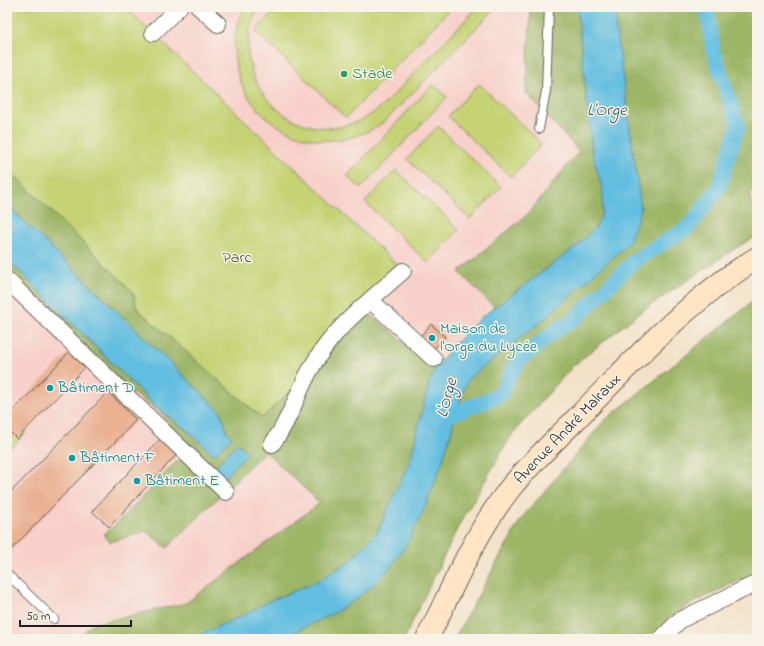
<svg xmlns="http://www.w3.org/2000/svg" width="764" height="646" font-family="'Indie Flower',sans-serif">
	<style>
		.built { fill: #f7d0c9 }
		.green { fill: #c5d375; stroke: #707848 }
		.forest { fill: #9cb566; stroke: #5c6841 }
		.water { fill: #62bee0; stroke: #3f6d7e }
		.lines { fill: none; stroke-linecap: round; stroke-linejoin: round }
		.canal { stroke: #62bee0; stroke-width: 15 }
		.building { fill: #eab193 }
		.lane-casing { stroke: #676158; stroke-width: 10 }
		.street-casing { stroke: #676158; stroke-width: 18 }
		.secondary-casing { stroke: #676158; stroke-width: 24 }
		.lane { stroke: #fff; stroke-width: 8 }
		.street { stroke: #fff; stroke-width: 16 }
		.secondary { stroke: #ffe4c6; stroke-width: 22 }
		.leisure-dot { fill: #2e9e5b; stroke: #f7f3e8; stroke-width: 1.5 }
		.culture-dot { fill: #0f9aa8; stroke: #f7f3e8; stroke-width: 1.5 }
		.labels { text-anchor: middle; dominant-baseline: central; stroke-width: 3; stroke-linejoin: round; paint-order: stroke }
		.leisure-label { font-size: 16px; fill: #27864d; stroke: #f7f3e8; text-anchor: start }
		.park-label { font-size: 16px; fill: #4f5337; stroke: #f7f3e8 }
		.culture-label { font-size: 16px; fill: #0d838f; stroke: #f7f3e8; text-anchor: start }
		.street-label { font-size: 16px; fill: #1c1c1c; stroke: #f7f3e8 }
		.water-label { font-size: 17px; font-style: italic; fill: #345561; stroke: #f7f3e8 }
	</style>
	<rect width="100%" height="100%" fill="#f7f3e8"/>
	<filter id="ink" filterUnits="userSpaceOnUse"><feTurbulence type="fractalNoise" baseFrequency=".025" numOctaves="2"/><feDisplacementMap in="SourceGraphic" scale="8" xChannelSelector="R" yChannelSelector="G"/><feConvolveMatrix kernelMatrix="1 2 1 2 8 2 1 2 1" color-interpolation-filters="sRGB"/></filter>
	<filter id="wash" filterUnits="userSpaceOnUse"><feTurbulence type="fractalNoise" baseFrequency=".012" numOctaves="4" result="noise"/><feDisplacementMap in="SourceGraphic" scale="16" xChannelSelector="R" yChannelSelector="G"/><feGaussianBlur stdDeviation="0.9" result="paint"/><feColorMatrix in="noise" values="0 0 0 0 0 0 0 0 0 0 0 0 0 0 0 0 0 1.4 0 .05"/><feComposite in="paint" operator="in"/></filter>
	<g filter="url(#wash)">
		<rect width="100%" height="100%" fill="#f3e1c7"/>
		<!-- built -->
		<path class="built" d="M7,7H579L597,194L502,295L430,363L422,409L201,639H7Z"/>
		<!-- green -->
		<path class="green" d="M10,7H125L396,264L365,311L309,373L262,418L137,309L133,292L7,168V10Z
			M244,7H259C221,72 287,150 357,122C380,113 396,92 412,75C434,52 456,30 478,7H497L384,122C304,178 202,96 244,7Z
			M278,7H452L346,118L255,31Z
			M433,84L447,97L361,188L347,176Z
			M479,84L542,144L511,177L448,116Z
			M438,126L501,187L470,219L407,159Z
			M396,170L459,230L428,263L365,202Z
			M7,429L17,438L24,431L26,432L11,448L7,444Z"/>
		<!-- forest -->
		<path class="forest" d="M531,7H757V149L750,203L757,201V236L734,249L639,313L573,366L513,433L460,523L404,639H77L92,624L186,603L320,503L265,451L167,548L146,531L110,542L103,535L113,527L187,451L168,431L164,415L108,376L7,277V259L156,407L196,438L227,432L221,412L7,205V168L133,292L137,309L262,418L309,373L365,311L436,367L458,340L494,307L459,272L527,215L579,151L526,93Z
			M757,298V572L681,609L655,639H454L521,519L604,421Z"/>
		<!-- water -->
		<path class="water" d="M577,7H616V28L641,209L629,243L541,322L469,378C456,404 452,434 442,462C414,541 391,589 311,624C300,629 286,638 274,639C247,642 217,639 190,639L246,614L269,601L314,583L349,562L378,531L410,460L429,383L436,367L458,340L480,318L577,246L596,227L602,213L603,192L592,152Z
			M7,205L221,412L227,432L232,437L214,455L189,432L156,407L7,259Z
			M237,443L248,452L223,479L213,469Z"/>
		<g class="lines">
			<!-- canal -->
			<path class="canal" d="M444,415L452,414L500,395L512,371L520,360L551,334L576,318L635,260L686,229L696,218L719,187L738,126L713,50L707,7"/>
		</g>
		<g id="blocks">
			<!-- building -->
			<path class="building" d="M431,324L445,337L432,351L418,339Z
				M74,347L90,362L17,439L7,429V417Z
				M108,392L136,420L7,554V496Z
				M165,434L181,450L109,527L92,511Z"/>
		</g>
	</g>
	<g filter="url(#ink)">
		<use href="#blocks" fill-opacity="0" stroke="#676158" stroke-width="1"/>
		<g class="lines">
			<!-- lane casing -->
			<g class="lane-casing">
				<path id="lane" d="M539,129L546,91L549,7
					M7,574L54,619"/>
			</g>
			<!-- street casing -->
			<g class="street-casing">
				<path id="street" d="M199,7L218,24
					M153,33L179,7
					M403,271L370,300L434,359
					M7,280L226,492
					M272,444C289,422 296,396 309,372C325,342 345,322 370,300
					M661,639L680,620L757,583"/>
			</g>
			<!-- secondary casing -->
			<g class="secondary-casing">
				<path id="secondary" d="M427,639C452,589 474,535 508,491C528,465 558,438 581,414C635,359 690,299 757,258"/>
			</g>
			<!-- lane -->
			<use href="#lane" class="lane"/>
			<!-- street -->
			<use href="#street" class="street"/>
			<!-- secondary -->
			<use href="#secondary" class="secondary"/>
		</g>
	</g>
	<!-- markers -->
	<circle class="leisure-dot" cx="344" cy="74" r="4"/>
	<g class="culture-dot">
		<circle cx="432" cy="338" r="4"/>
		<circle cx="50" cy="388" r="4"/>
		<circle cx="72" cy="458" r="4"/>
		<circle cx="137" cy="481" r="4"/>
	</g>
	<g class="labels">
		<!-- leisure labels -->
		<g class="leisure-label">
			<text x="352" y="74">Stade</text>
		</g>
		<!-- park labels -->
		<g class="park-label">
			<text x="237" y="258">Parc</text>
		</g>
		<!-- culture labels -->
		<g class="culture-label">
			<text x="440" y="329">Maison de<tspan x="440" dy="18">l'Orge du Lycée</tspan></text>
			<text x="58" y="388">Bâtiment D</text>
			<text x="80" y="458">Bâtiment F</text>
			<text x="145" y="481">Bâtiment E</text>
		</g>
		<!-- street labels -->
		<g class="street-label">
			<text transform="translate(568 429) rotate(-46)">Avenue André Malraux</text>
		</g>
		<!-- water labels -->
		<g class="water-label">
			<text x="607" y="110">L'Orge</text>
			<text transform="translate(447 398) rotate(-75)">L'Orge</text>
		</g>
	</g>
	<!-- margin -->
	<rect width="764" height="646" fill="none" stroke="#f7f3e8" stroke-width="24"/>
	<!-- scale -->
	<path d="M20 620v6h111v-6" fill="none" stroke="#1c1c1c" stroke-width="2"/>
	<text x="26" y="620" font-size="12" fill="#1c1c1c" stroke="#f7f3e8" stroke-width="3" paint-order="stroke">50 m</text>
</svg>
